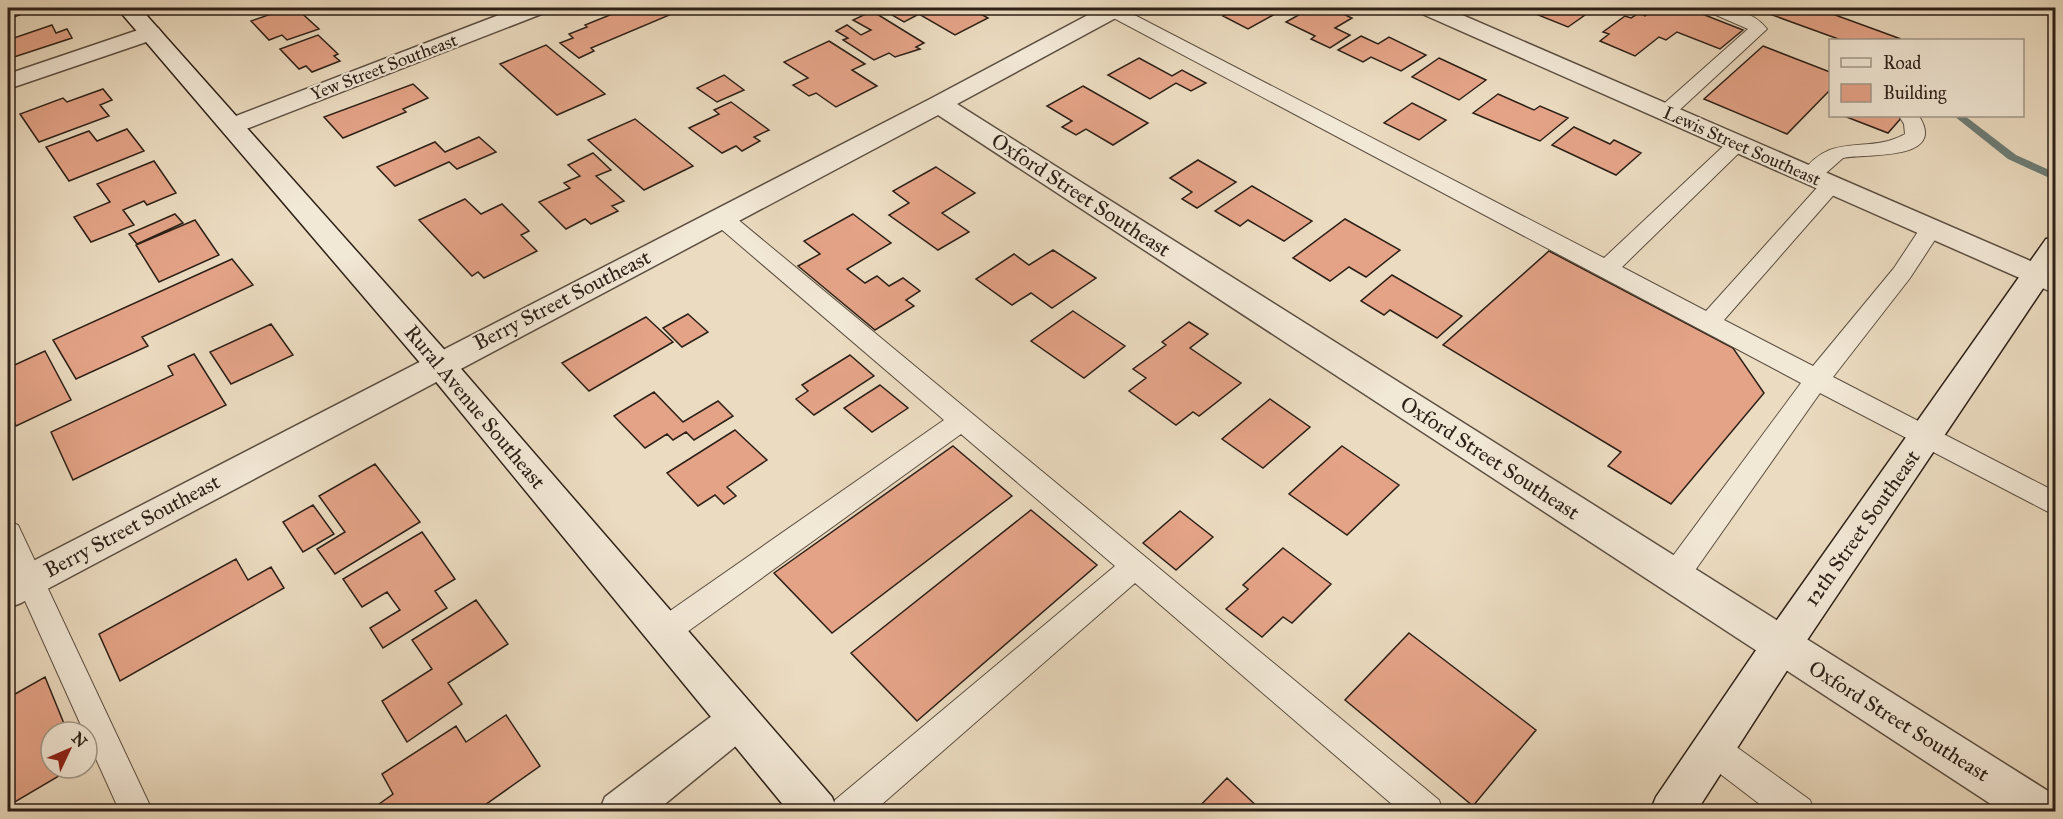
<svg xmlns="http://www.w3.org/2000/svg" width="2063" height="819" font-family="'IM FELL Great Primer',serif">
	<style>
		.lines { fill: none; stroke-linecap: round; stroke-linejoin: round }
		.stream { fill: #6d7d76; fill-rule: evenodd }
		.building { fill: #e4a387; stroke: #2d2017; stroke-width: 1.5 }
		.lane-casing { stroke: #5c4f41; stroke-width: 2 }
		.street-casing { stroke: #5c4f41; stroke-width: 3 }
		.secondary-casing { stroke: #2d2017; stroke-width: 3 }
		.lane { fill: #f2e8d6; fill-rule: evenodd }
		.street { fill: #f2e8d6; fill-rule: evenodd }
		.secondary { fill: #f2e8d6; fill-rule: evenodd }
		.labels { text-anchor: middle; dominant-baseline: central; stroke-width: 4.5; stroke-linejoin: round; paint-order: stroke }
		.far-street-label { font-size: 18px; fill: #2d2017; stroke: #f2e8d6 }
		.street-label { font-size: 21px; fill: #2d2017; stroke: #f2e8d6 }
	</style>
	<rect width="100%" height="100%" fill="#ebdbc0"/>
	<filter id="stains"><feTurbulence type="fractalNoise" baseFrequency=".00333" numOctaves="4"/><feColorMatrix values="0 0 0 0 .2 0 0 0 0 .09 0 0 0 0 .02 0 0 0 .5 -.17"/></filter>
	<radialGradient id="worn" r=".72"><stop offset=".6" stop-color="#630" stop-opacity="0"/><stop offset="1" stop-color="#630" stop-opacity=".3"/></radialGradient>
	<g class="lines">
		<!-- stream -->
		<path class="stream" d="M1954,116H1965L2016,155L2056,173V181L2008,159Z"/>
	</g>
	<!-- building -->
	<path class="building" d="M8,8H36L37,9L8,19Z
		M288,8H296L319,29L287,40L282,35L269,40L251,21Z
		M627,8H698L685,13L681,10L591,48L594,51L579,58L560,43L573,38L569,34L587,27L585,25Z
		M880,8H970L988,18L955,35L919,14L904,22Z
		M1235,8H1262L1275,14L1248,29L1223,16L1237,9Z
		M1311,8H1330L1352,18L1335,28L1350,35L1330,48L1311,39L1315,36L1286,22Z
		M1521,8H1595L1568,27Z
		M1656,8H1687L1743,30L1720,49L1677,32L1666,40L1659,37L1635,56L1600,41L1609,34L1603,32L1625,16L1631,18L1639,13L1645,16Z
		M1753,8H1832L1827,12L1901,39L1841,40Z
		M872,11L924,43L916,47L920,49L895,57L889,53L874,60L843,40L848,38L836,31L847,25L861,35L871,30L853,20Z
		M52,25L56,33L67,29L72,38L8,59V40Z
		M318,35L338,54L334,56L340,61L312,72L306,66L299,69L280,49Z
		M1361,36L1378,44L1389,37L1426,55L1401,71L1371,57L1363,62L1338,50Z
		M829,41L865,64L852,70L877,86L836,107L816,93L809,96L793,85L808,78L784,62Z
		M546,45L605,94L557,115L500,64Z
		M1763,46L1830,72V90L1787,134L1704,99Z
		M1139,58L1172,76L1182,70L1206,83L1191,91L1176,83L1150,99L1108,75Z
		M1439,58L1486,80L1459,100L1412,77Z
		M724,75L744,90L717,102L697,88Z
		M413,84L428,98L403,109L406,112L343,138L324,117Z
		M1083,86L1148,123L1113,145L1086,129L1076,135L1062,127L1072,121L1047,106Z
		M103,89L112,100L100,105L109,116L39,142L20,114L63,98L67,102Z
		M1498,94L1534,110L1540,106L1568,118L1540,141L1473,113Z
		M731,102L769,130L754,137L760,141L742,151L736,146L722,153L689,128L719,114L714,110Z
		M1412,103L1446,120L1419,140L1384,123Z
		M1844,116H1903L1888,133Z
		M635,119L693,166L644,190L588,140Z
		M1574,127L1610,144L1614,140L1641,153L1616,175L1552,145Z
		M127,129L144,151L69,181L46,147L89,131L97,141Z
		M479,137L496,152L457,169L449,162L395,186L377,167L435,142L445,152Z
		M593,153L611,170L596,176L624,201L612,206L618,211L591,224L585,219L566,229L539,202L570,188L564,183L580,176L568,165Z
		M1198,160L1236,182L1197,208L1182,199L1192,192L1170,178Z
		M154,161L176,193L147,205L144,201L123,210L134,225L91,242L74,217L110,202L97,184Z
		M936,167L975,193L942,213L969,232L938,250L889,215L909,203L893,191Z
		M1252,186L1312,221L1284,241L1248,220L1240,226L1215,211Z
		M465,199L481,214L502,204L529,231L521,235L537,251L484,278L478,272L472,276L419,220Z
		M175,214L183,223L137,244L129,234Z
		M853,214L891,243L847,269L865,283L877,276L889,286L903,278L920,291L906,300L914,306L875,330L798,266L820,254L804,241Z
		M1345,219L1400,250L1366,277L1349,267L1330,281L1293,258Z
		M195,220L219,255L159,282L136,245Z
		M1053,250L1096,278L1052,308L1031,293L1012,305L976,279L1014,254L1029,265Z
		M1549,251L1733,348L1764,393L1671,504L1608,466L1621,452L1443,345Z
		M232,259L253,285L142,337L148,346L76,379L53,340Z
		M1392,275L1462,316L1437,338L1390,310L1384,315L1361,301Z
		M1073,311L1125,346L1084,378L1031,341Z
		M688,314L708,332L682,347L663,328Z
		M646,317L673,342L589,391L562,363Z
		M1189,322L1208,334L1190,348L1241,383L1199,416L1193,412L1176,425L1129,391L1146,378L1133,369L1166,345L1162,342Z
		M271,324L293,355L231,384L210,352Z
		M45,351L71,400L16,426L8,408V368Z
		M194,354L226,405L73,480L51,432L173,375L168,366Z
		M850,355L874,376L814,415L796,399L808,391L802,385Z
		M880,385L908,408L872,432L844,408Z
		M654,392L683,422L718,401L733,416L694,440L686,432L673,440L667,434L645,448L614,416Z
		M1270,399L1310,427L1263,468L1222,439Z
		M735,430L767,460L727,487L736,496L724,504L715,495L698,506L667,473Z
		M953,446L1012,496L832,633L774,573Z
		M1342,446L1399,485L1347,535L1289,494Z
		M375,464L420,522L335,574L317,549L345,532L319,496Z
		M313,505L334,534L303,552L283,522Z
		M1031,510L1097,565L917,721L851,653Z
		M1180,511L1213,537L1176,570L1143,543Z
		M422,532L455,579L435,591L447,608L383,648L370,628L400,610L387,592L362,607L343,579Z
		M1283,548L1331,584L1292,623L1283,617L1262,637L1226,609L1248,589L1243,585Z
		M236,559L248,580L271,567L284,588L120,681L99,634Z
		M476,600L508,644L448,683L462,704L407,742L382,701L432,669L412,640Z
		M1409,633L1536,730L1473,806L1345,700Z
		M45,677L65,726L50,735L51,768H62L64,773L8,806V698Z
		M506,715L540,766L475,812H368L393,794L382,774L456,726L466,742Z
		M1227,778L1263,812H1194Z"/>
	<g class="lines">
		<!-- lane casing -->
		<g class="lane-casing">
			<path id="lane" d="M1105,8H1121L1604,258L1730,140H1744L1747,144L1744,148L1622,267L1706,311L1824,180H1838L1842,185L1838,190L1724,320L1813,366L1894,268L1923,224H1939L1942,229L1910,278L1833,377L2056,492V516L1820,393L1684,586L1674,589L1664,586L1660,577L1664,568L1801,383L1106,14Z
				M1707,8C1728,8 1753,10 1767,29L1673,116H1659L1656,112L1659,108L1748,29L1709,12Z
				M1899,116H1919C1948,162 1864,153 1843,158L1817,181H1803L1800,176C1831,129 1866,156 1905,134L1904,124Z
				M722,211L730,213L1439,800L1443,812H1401L1135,583L873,812H831L835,800L1115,566L961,434L676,640L665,644L654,640L650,631L654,622L944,420L714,223L711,218L714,213Z
				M8,521L18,525L153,812H120L87,739V732H84L8,563Z
				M1713,734L1724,738L1810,800L1814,812H1770L1702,760L1697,749L1702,738Z"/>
		</g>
		<!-- street casing -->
		<g class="street-casing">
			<path id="street" d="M517,8H547L544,13L241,131L232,134L223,131L219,126L223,121Z
				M1101,8H1128L1125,13L957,104L2056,796V812H2003L938,115L21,603L8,608V574L930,99Z
				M1417,8H1446L2056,272V294L1420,13Z
				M150,26L158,28L162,33L158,38L8,89V74Z
				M739,700L753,706L759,719L753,732L655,812H599L605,797L725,706Z"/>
		</g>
		<!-- secondary casing -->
		<g class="secondary-casing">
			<path id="secondary" d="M117,8H140L450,356L832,797L838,812H789L428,372Z
				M2056,237V269L1795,658L1696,812H1650L1656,797L1767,634L2046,239Z"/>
		</g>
		<!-- lane -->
		<use href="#lane" class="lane"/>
		<!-- street -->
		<use href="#street" class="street"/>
		<!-- secondary -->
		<use href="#secondary" class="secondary"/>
	</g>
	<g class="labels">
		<!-- far-street labels -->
		<g class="far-street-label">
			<text transform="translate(384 67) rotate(-21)">Yew Street Southeast</text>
			<text transform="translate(1742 146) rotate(24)">Lewis Street Southeast</text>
		</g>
		<!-- street labels -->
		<g class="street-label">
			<text transform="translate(1081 195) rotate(33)">Oxford Street Southeast</text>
			<text transform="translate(562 300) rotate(-27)">Berry Street Southeast</text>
			<text transform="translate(475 407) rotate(50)">Rural Avenue Southeast</text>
			<text transform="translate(1490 458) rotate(33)">Oxford Street Southeast</text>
			<text transform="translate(132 526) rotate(-28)">Berry Street Southeast</text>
			<text transform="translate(1862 528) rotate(-55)">12th Street Southeast</text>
			<text transform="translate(1899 721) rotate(32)">Oxford Street Southeast</text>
		</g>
	</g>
	<!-- margin -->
	<rect width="2063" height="819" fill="none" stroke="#ebdbc0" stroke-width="30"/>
	<rect x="9" y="9" width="2045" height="801" fill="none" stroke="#2d2017" stroke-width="3"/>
	<rect x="15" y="15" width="2033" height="789" fill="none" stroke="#2d2017" stroke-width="1.5"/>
	<!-- legend -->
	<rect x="1829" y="39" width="195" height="78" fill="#f2e8d6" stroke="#a3988a" stroke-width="1.5"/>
	<rect x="1841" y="58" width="30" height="9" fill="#f2e8d6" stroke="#a3988a" stroke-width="1.5"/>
	<text x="1883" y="69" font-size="18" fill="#2d2017">Road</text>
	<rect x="1841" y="84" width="30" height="18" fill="#e4a387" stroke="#a3988a" stroke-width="1.5"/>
	<text x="1883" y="99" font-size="18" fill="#2d2017">Building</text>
	<!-- north arrow -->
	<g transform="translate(69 750) rotate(46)"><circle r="28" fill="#f2e8d6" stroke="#a3988a" stroke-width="1.5"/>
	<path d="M0-4.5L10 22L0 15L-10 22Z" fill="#8f2418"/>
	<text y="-9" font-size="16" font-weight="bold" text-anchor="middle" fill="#2d2017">N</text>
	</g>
	<rect width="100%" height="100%" filter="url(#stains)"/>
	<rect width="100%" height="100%" fill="url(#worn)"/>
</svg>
